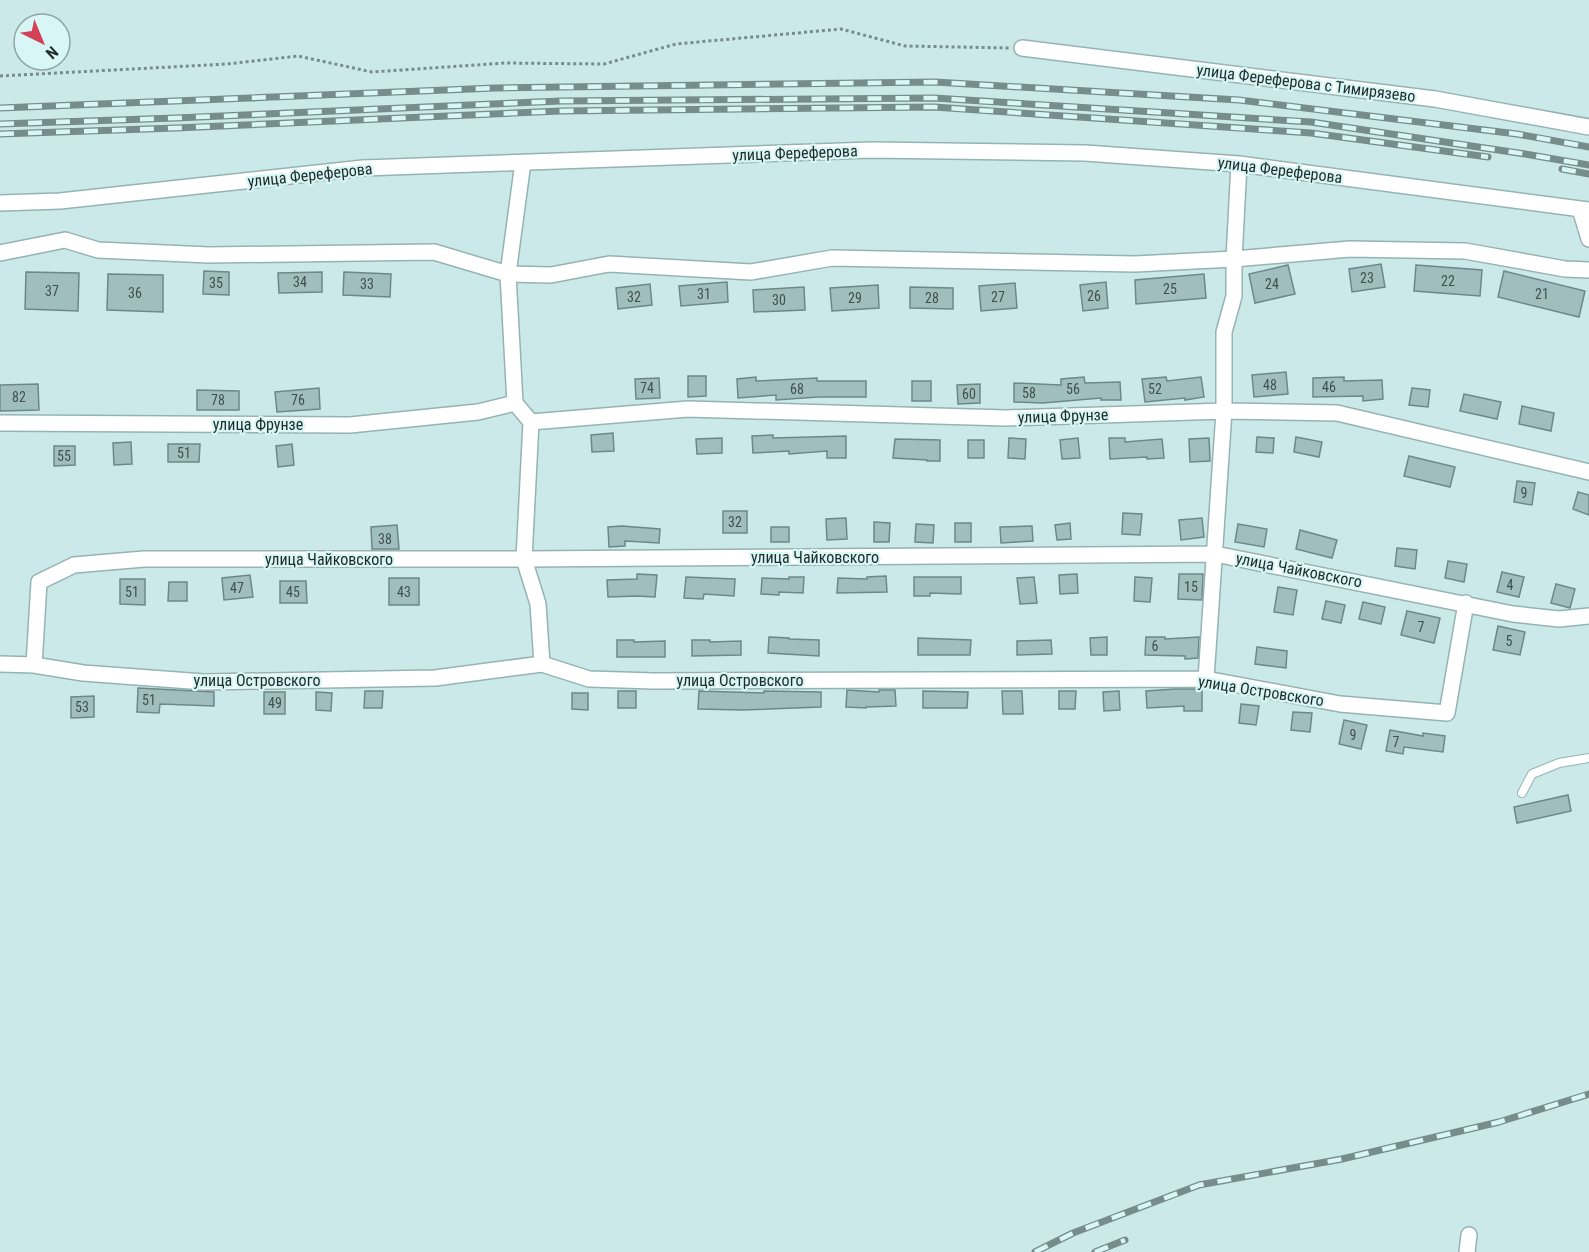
<svg xmlns="http://www.w3.org/2000/svg" width="1589" height="1252" font-family="'Roboto Condensed',sans-serif">
	<style>
		.building { fill: #a1bebe; stroke: #6c8888; stroke-width: 1.5 }
		.lines { fill: none; stroke-linecap: round; stroke-linejoin: round }
		.lane-casing { stroke: #96b3b3; stroke-width: 10 }
		.street-casing { stroke: #96b3b3; stroke-width: 18 }
		.path { stroke: #778c8c; stroke-width: 3; stroke-dasharray: 3 3; stroke-linecap: butt }
		.lane { stroke: #fff; stroke-width: 8 }
		.street { stroke: #fff; stroke-width: 15 }
		.rail-casing { stroke: #778c8c; stroke-width: 7 }
		.rail { stroke: #d8f6f6; stroke-width: 4.5; stroke-dasharray: 14; stroke-linecap: butt }
		.labels { text-anchor: middle; dominant-baseline: central; stroke-width: 4.5; stroke-linejoin: round; paint-order: stroke }
		.number-label { font-size: 14px; fill: #404f4f }
		.street-label { font-size: 16px; fill: #1f2a2a; stroke: #d8f6f6 }
	</style>
	<rect width="100%" height="100%" fill="#cbe9e9"/>
	<!-- building -->
	<path class="building" d="M1381,264L1385,287L1352,292L1349,269Z
		M1288,265L1295,294L1255,303L1249,274Z
		M1416,265L1482,270L1480,296L1414,291Z
		M204,271L229,272V295L203,294Z
		M1504,271L1585,291L1579,317L1498,297Z
		M26,272L79,273L78,311L25,309Z
		M322,272V292L279,293L278,273Z
		M344,272L391,274L390,297L343,295Z
		M108,274L163,275V312L107,310Z
		M1204,274L1206,298L1136,304L1135,280Z
		M727,282L728,302L681,306L679,286Z
		M1106,282L1108,308L1083,311L1080,285Z
		M1015,283L1017,308L981,311L979,286Z
		M650,284L652,305L618,309L616,288Z
		M878,285L879,308L832,311L830,288Z
		M804,287L805,310L754,312L753,290Z
		M910,287L953,288V309L910,308Z
		M1286,372L1288,394L1254,397L1252,375Z
		M688,376H706V396L688,397Z
		M756,377V381L817,378V381H866V397H818L776,400V395L738,398L737,379Z
		M1084,377L1085,383L1120,382L1121,400H1101V398L1043,403L1014,402V383L1061,385V379Z
		M1166,377L1167,381L1201,377L1204,397L1185,400V398L1145,402L1142,379Z
		M1344,377V381L1382,380L1383,399L1363,401V396L1313,397V378Z
		M659,378L660,398L636,399L635,379Z
		M912,381H931V401H912Z
		M38,384L39,410L0,411V385Z
		M980,384V403L958,404L957,385Z
		M319,388L320,409L277,412L275,392Z
		M1412,388L1430,390L1428,407L1409,405Z
		M197,390L239,391V410H197Z
		M1464,394L1501,402L1497,419L1460,411Z
		M1522,406L1554,413L1551,431L1519,424Z
		M613,433L614,451L592,452L591,435Z
		M773,435V438L846,436V458H827V451L789,454V451L753,453L752,436Z
		M1257,437L1274,438L1273,453L1256,452Z
		M1296,437L1322,442L1319,457L1294,452Z
		M722,438V453L697,454L696,439Z
		M1009,438L1026,439L1025,459L1008,458Z
		M1078,438L1080,458L1062,459L1060,440Z
		M1109,438H1125V442L1162,439L1164,458L1147,459V457L1110,459Z
		M1209,438L1210,461L1190,462L1189,439Z
		M895,439L940,440V461H927V460L893,458Z
		M968,440H984V458H968Z
		M131,442L132,464L114,465L113,443Z
		M168,444H200L199,462H168Z
		M292,444L294,465L278,467L276,446Z
		M54,446H75V465L54,466Z
		M1409,456L1455,467L1450,487L1404,476Z
		M1517,481L1535,483L1532,505L1514,502Z
		M1578,492L1589,495V515L1573,509Z
		M723,511H747V533H723Z
		M1123,513L1142,514L1140,535L1122,534Z
		M846,518L847,539L827,540L826,519Z
		M1202,518L1204,537L1181,540L1179,520Z
		M874,522L890,523L889,542H874Z
		M955,523H971V542H955Z
		M1070,523L1071,539L1057,540L1055,525Z
		M916,524L934,525L933,543L915,542Z
		M1238,524L1267,529L1264,547L1235,542Z
		M397,525L399,549H372L371,527Z
		M622,526L660,529L659,543L625,541V546L609,547L608,527Z
		M1032,526L1033,541L1001,543L1000,527Z
		M771,527H789V542H771Z
		M1300,530L1337,540L1332,558L1296,549Z
		M1397,548L1417,550L1415,569L1395,566Z
		M1448,561L1467,564L1464,582L1445,578Z
		M1502,572L1524,577L1519,597L1497,592Z
		M637,574L657,575L655,597L637,596L608,597L607,580L637,579Z
		M1077,574L1078,593L1060,594L1059,575Z
		M1179,574H1203L1202,600L1178,599Z
		M250,575L253,597L224,600L222,578Z
		M886,576L887,592L837,593L838,578L867,579V577Z
		M686,577L735,579L734,596L704,594L703,599L684,598Z
		M789,577H804L803,593L779,592V595L761,594L762,578L789,579Z
		M914,577H961V594L930,593V596H914Z
		M1034,577L1037,603L1020,604L1017,578Z
		M1135,577L1152,578L1150,602L1134,601Z
		M389,578H419V605H389Z
		M120,579H145V605L120,604Z
		M280,581H306L307,603H280Z
		M169,582H187V601H168Z
		M1556,584L1575,589L1570,608L1551,603Z
		M1278,587L1297,590L1293,615L1274,612Z
		M1326,601L1345,605L1341,623L1322,619Z
		M1363,602L1385,607L1381,624L1359,619Z
		M1407,611L1440,618L1434,643L1401,635Z
		M1498,626L1525,632L1520,655L1493,650Z
		M769,637L789,638V639L819,640V656L768,653Z
		M1107,637V655H1091L1090,638Z
		M1146,637H1165V639L1199,637L1198,658L1185,659V656L1145,655Z
		M918,638L971,640L970,655H918Z
		M617,640H634V642L665,641V657H617Z
		M692,640H710V642L741,641V655L692,656Z
		M1051,640L1052,654L1017,655V641Z
		M1257,647L1287,651L1286,668L1255,664Z
		M138,688L214,692V706L160,704L159,713L137,712Z
		M1175,689H1202V711H1184V706L1147,708L1146,691Z
		M847,690L879,692V690H895L896,706L866,707V708L846,707Z
		M365,691H383L382,708H364Z
		M618,691H636V708H618Z
		M699,691L764,693V691L821,692V707L743,710L698,709Z
		M923,691L968,692L967,708H923Z
		M1002,691H1022L1023,714H1003Z
		M1059,691H1076L1075,709H1059Z
		M1119,691L1120,710L1104,711L1103,692Z
		M264,692H285V714H264Z
		M316,692L332,693L331,711L316,710Z
		M572,693H588V710L572,709Z
		M94,696V717L71,718V697Z
		M1241,704L1259,706L1256,725L1239,723Z
		M1293,712L1312,713L1310,732L1291,730Z
		M1344,720L1367,725L1361,749L1339,744Z
		M1390,730L1423,736V733L1445,736L1443,752L1404,747L1403,754L1386,751Z
		M1568,795L1571,811L1517,823L1514,807Z"/>
	<g class="lines">
		<!-- lane casing -->
		<g class="lane-casing">
			<path id="lane" d="M1522,793L1532,774L1559,763L1589,758"/>
		</g>
		<!-- street casing -->
		<g class="street-casing">
			<path id="street" d="M1022,48L1435,99L1589,127
				M523,162L508,274L515,403L531,422L524,559L538,604L542,664
				M0,203L60,201L363,168L871,150L1085,153L1239,164L1589,210
				M1580,209L1589,239
				M0,253L65,240L98,250L209,255L434,252L508,274L551,275L609,264L751,272L832,258L1135,264L1234,259L1350,249L1465,251L1565,269L1589,270
				M531,422L688,409L1006,418L1224,411L1337,413L1589,472
				M0,423L350,425L478,412L515,403
				M0,664L34,665L39,582L74,565L144,559H524L1215,554L1513,614L1559,619L1589,616
				M34,665L83,673L204,682L435,678L542,664L589,679L654,681L1206,679L1340,704L1447,713L1466,603
				M1206,679L1224,411V332L1234,296V259L1239,164
				M1467,1252L1469,1235"/>
		</g>
		<!-- path -->
		<path class="path" d="M0,76L227,64L298,56L372,72L505,63L604,64L676,44L841,29L905,46L1010,48"/>
		<!-- lane -->
		<use href="#lane" class="lane"/>
		<!-- street -->
		<use href="#street" class="street"/>
		<!-- rail casing -->
		<g class="rail-casing">
			<path id="rail" d="M0,108L495,88L935,82L1239,100L1517,134L1589,147
				M0,124L176,118L561,101L934,98L1311,122L1525,154L1589,165
				M0,134L176,128L561,111L934,107L1311,133L1488,157
				M1562,169L1589,174
				M1035,1252L1073,1233L1199,1185L1342,1159L1499,1122L1589,1094
				M1095,1252L1125,1240"/>
		</g>
		<!-- rail -->
		<use href="#rail" class="rail"/>
	</g>
	<g class="labels">
		<!-- number labels -->
		<g class="number-label">
			<text x="1367" y="278">23</text>
			<text x="1448" y="281">22</text>
			<text x="300" y="282">34</text>
			<text x="216" y="283">35</text>
			<text x="367" y="284">33</text>
			<text x="1272" y="284">24</text>
			<text x="1170" y="289">25</text>
			<text x="52" y="291">37</text>
			<text x="135" y="293">36</text>
			<text x="704" y="294">31</text>
			<text x="1542" y="294">21</text>
			<text x="1094" y="296">26</text>
			<text x="634" y="297">32</text>
			<text x="998" y="297">27</text>
			<text x="855" y="298">29</text>
			<text x="932" y="298">28</text>
			<text x="779" y="300">30</text>
			<text x="1270" y="385">48</text>
			<text x="1329" y="387">46</text>
			<text x="647" y="388">74</text>
			<text x="797" y="389">68</text>
			<text x="1073" y="389">56</text>
			<text x="1155" y="389">52</text>
			<text x="1029" y="393">58</text>
			<text x="969" y="394">60</text>
			<text x="19" y="397">82</text>
			<text x="218" y="400">78</text>
			<text x="298" y="400">76</text>
			<text x="184" y="453">51</text>
			<text x="64" y="456">55</text>
			<text x="1524" y="493">9</text>
			<text x="735" y="522">32</text>
			<text x="385" y="539">38</text>
			<text x="1510" y="585">4</text>
			<text x="1191" y="587">15</text>
			<text x="237" y="588">47</text>
			<text x="132" y="592">51</text>
			<text x="293" y="592">45</text>
			<text x="404" y="592">43</text>
			<text x="1421" y="627">7</text>
			<text x="1509" y="641">5</text>
			<text x="1155" y="646">6</text>
			<text x="149" y="700">51</text>
			<text x="275" y="703">49</text>
			<text x="82" y="707">53</text>
			<text x="1353" y="735">9</text>
			<text x="1396" y="742">7</text>
		</g>
		<!-- street labels -->
		<g class="street-label">
			<text transform="translate(1306 83) rotate(7)">улица Фереферова с Тимирязево</text>
			<text transform="translate(795 153) rotate(-2)">улица Фереферова</text>
			<text transform="translate(1280 170) rotate(7)">улица Фереферова</text>
			<text transform="translate(310 175) rotate(-6)">улица Фереферова</text>
			<text transform="translate(1063 416) rotate(-2)">улица Фрунзе</text>
			<text x="258" y="424">улица Фрунзе</text>
			<text x="815" y="557">улица Чайковского</text>
			<text x="329" y="559">улица Чайковского</text>
			<text transform="translate(1299 570) rotate(11)">улица Чайковского</text>
			<text x="257" y="680">улица Островского</text>
			<text x="740" y="680">улица Островского</text>
			<text transform="translate(1261 691) rotate(9)">улица Островского</text>
		</g>
	</g>
	<!-- north arrow -->
	<g transform="translate(42 42) rotate(137)"><circle r="28" fill="#d8f6f6" stroke="#8ea4a4" stroke-width="1.5"/>
	<path d="M0-4.5L10 22L0 15L-10 22Z" fill="#d24156"/>
	<text y="-9" font-size="16" font-weight="bold" text-anchor="middle" fill="#1f2a2a">N</text>
	</g>
</svg>
